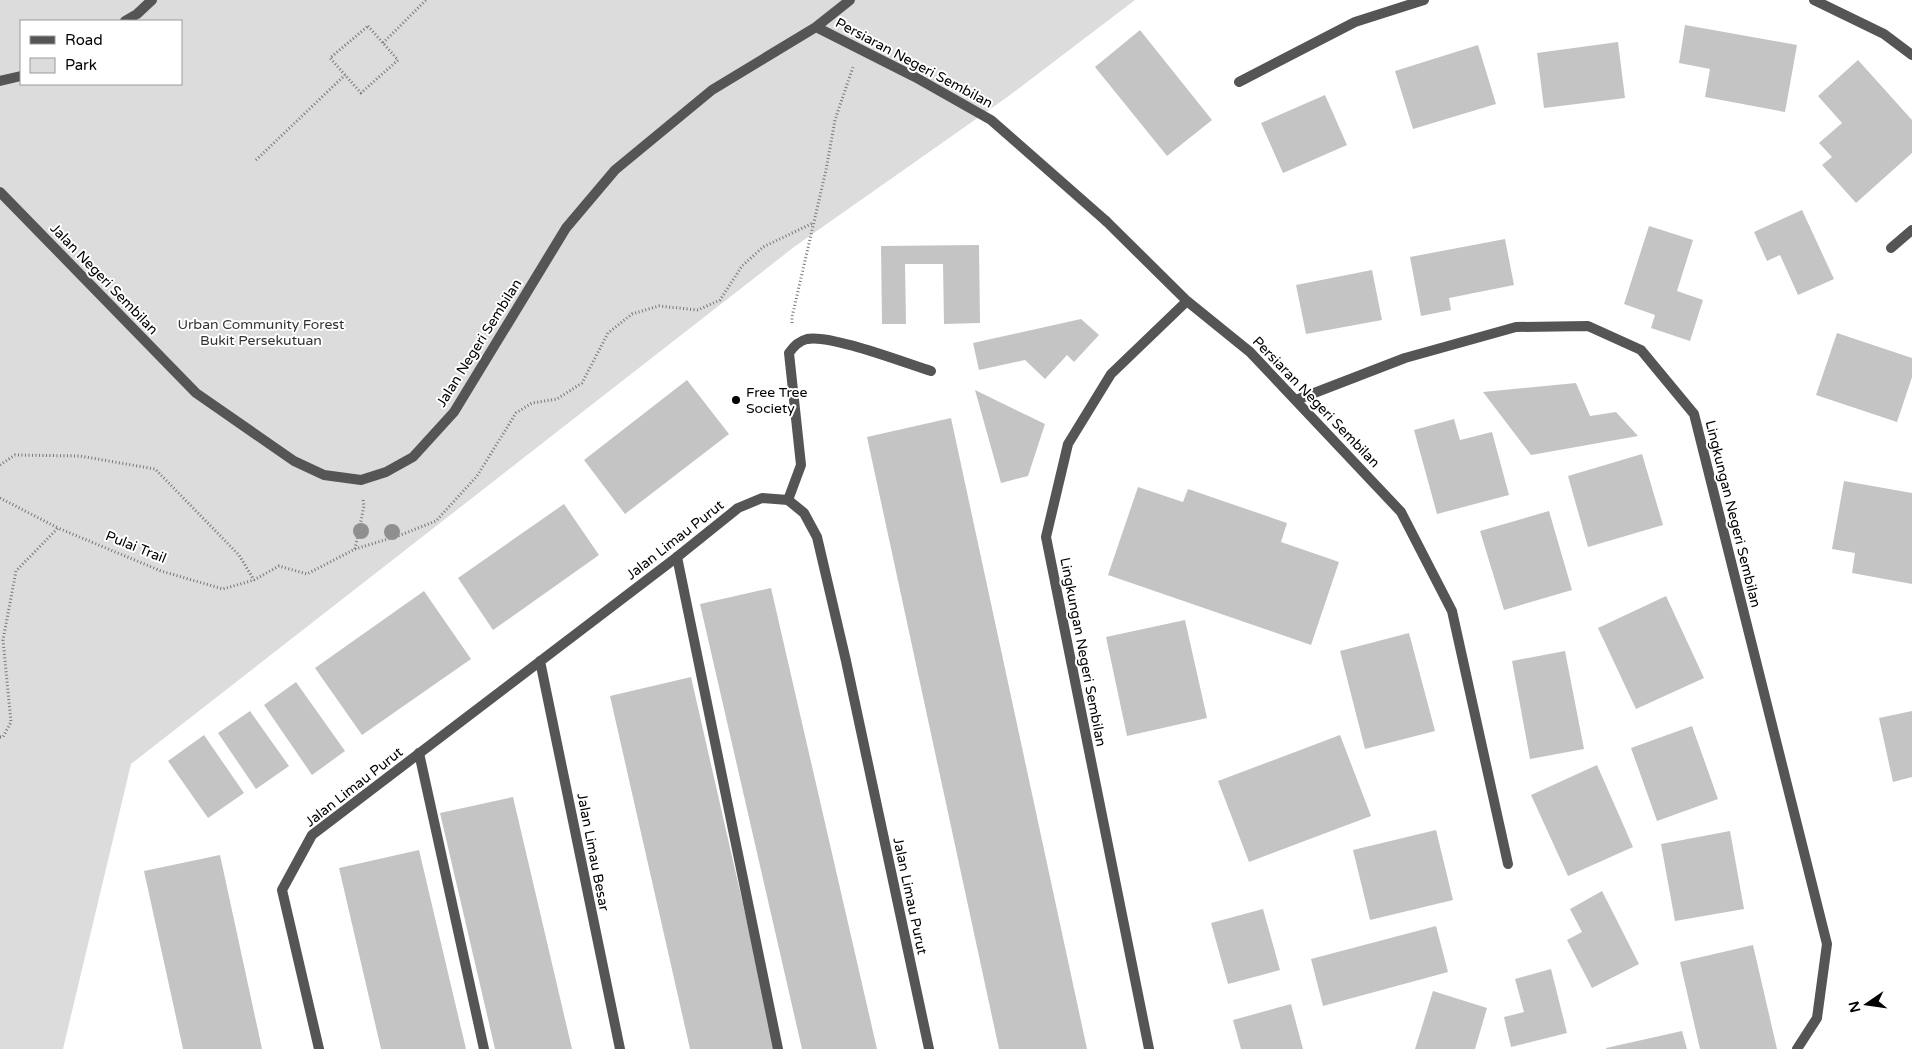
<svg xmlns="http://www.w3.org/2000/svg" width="1912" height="1049" font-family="'Varela Round',sans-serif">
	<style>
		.green { fill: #dcdcdc; fill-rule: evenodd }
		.building { fill: #c4c4c4 }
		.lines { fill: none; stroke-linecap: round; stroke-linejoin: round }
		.path { stroke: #777; stroke-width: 3; stroke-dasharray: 1 2.5; stroke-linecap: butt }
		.lane { stroke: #555; stroke-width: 10 }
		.street { stroke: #555; stroke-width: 10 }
		.tree { fill: #8f8f8f }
		.poi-dot { fill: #000; stroke: #fff; stroke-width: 2 }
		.labels { text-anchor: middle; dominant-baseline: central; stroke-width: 4; stroke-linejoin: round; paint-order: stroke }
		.street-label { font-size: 14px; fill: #000; stroke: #fff }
		.park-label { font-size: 14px; fill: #333; stroke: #fff }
		.poi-label { font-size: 14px; fill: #000; stroke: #fff; text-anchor: start }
	</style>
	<rect width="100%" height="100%" fill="#fff"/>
	<!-- green -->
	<path class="green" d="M0,0H1135L1006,98L794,247L131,764L63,1049H0ZM21,21H181V84H21Z"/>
	<!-- building -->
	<path class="building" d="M1685,25L1797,45L1785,112L1705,97L1710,69L1679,63Z
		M1140,30L1212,120L1167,156L1095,67Z
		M1618,42L1625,98L1544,108L1537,53Z
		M1478,45L1496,104L1413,129L1395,71Z
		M1858,60L1912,120V153L1856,203L1822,165L1832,157L1819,143L1842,123L1818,96Z
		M1325,95L1347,145L1283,173L1261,123Z
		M1802,210L1834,279L1798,295L1780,255L1767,261L1754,232Z
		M1649,226L1693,240L1677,291L1703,300L1690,341L1651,328L1655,315L1624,304Z
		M1505,239L1514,285L1449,298L1451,310L1421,316L1410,257Z
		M979,245L980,323L944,324L943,264H905L906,324H882L881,246Z
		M1372,270L1382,320L1306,334L1296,285Z
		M1081,319L1099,335L1074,362L1067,355L1045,379L1025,360L979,370L973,343Z
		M1837,333L1912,358V377L1897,422L1816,395Z
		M687,380L729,434L625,514L584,460Z
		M1576,383L1590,416L1616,412L1638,436L1531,455L1483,392Z
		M975,390L1045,424L1028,476L1001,483Z
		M951,418L1087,1049H999L867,437Z
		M1454,419L1460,440L1492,432L1509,495L1437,514L1414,430Z
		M1642,454L1663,525L1588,547L1568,476Z
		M1844,481L1912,493V584L1852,573L1855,553L1832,549Z
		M1138,487L1183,502L1188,489L1287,523L1281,542L1339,562L1311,645L1108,575Z
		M564,504L599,555L493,630L458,578Z
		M1549,511L1572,590L1504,610L1480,531Z
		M771,588L877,1049H802L700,604Z
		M424,591L471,659L362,735L315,668Z
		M1666,596L1704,678L1636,709L1598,628Z
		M1185,620L1207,718L1127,736L1106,637Z
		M1409,633L1435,731L1365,749L1340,651Z
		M1565,651L1584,749L1530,759L1512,661Z
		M691,677L776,1049H690L610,696Z
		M296,682L345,751L312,775L264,705Z
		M250,711L289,766L256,789L218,733Z
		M1912,711V777L1893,782L1879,718Z
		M1692,726L1718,799L1657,821L1631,748Z
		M204,735L244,793L208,818L168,761Z
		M1340,735L1371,816L1249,862L1218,781Z
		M1597,765L1633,847L1568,876L1531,795Z
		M513,797L572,1049H495L440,813Z
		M1436,830L1453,900L1370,920L1353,850Z
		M1730,831L1744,909L1675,921L1661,844Z
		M419,850L466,1049H381L339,868Z
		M220,855L262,1049H183L144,871Z
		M1602,891L1639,964L1592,988L1567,940L1582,932L1570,909Z
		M1263,909L1280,970L1228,984L1211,923Z
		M1436,926L1448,972L1323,1006L1311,959Z
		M1753,945L1777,1049H1700L1680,962Z
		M1551,969L1567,1033L1511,1047L1504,1017L1524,1012L1515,979Z
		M1433,991L1487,1008L1475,1049H1415Z
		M1291,1004L1303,1049H1241L1233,1020Z
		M1682,1031L1687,1049H1606V1048Z"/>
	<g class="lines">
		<!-- path -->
		<path class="path" d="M368,26L398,60L361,93L330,58Z
			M383,43L426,0
			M256,160L345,75
			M792,323V317L826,170L835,120L853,67
			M0,465L15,455L80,456L155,469L239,555L254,580
			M0,498L58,528
			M355,549L364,506L363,499
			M0,737H3L11,722L3,640L16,571L58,528L161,571L223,589L254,580L279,566L307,574L355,549L398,536L436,521L477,476L516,413L532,403L557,399L582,383L608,333L632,314L659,306L698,310L720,300L742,266L763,247L813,223"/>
		<!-- lane -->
		<path class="lane" d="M1106,221L1187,301L1250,352L1401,512L1452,611L1508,864
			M1296,400L1405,358L1516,327L1588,326L1641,350L1694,414L1827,944L1817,1018L1797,1049
			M788,500L801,465L789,353C793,347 799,341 807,339C830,334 905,363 931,371
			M677,557L778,1049
			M419,753L484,1049
			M1149,1049L1046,537L1068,444L1111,374L1187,301"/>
		<!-- street -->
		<path class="street" d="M1814,0L1884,34L1912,55
			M125,21L137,14L152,0
			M816,27L915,77L991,120L1106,221
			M0,81L21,76
			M1239,82L1355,22L1424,0
			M0,192L196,393L294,461L324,475L361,480L386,472L413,457L454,412L566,228L615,170L712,90L816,27L850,0
			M1891,248L1912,230
			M540,661L620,1049
			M319,1049L282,890L312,835L677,557L738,508L762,498L788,500L804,513L817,537L846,661L929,1049"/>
	</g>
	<!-- trees -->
	<g class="tree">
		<circle cx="361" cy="531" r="8"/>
		<circle cx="392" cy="532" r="8"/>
	</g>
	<!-- markers -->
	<circle class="poi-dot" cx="736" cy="400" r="5"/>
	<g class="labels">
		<!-- street labels -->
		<g class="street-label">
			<text transform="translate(914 63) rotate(28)">Persiaran Negeri Sembilan</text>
			<text transform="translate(104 279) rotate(46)">Jalan Negeri Sembilan</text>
			<text transform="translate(479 343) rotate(-58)">Jalan Negeri Sembilan</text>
			<text transform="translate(1316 402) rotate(46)">Persiaran Negeri Sembilan</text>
			<text transform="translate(1733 514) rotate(76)">Lingkungan Negeri Sembilan</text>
			<text transform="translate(675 540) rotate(-38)">Jalan Limau Purut</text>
			<text transform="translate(136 547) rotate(22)">Pulai Trail</text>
			<text transform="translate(1083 652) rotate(79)">Lingkungan Negeri Sembilan</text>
			<text transform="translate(354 787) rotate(-38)">Jalan Limau Purut</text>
			<text transform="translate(593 852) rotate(79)">Jalan Limau Besar</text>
			<text transform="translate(910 896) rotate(78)">Jalan Limau Purut</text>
		</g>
		<!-- park labels -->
		<g class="park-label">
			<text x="261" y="324">Urban Community Forest<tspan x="261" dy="16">Bukit Persekutuan</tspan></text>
		</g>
		<!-- poi labels -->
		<g class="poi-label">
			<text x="746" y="392">Free Tree<tspan x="746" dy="16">Society</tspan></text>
		</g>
	</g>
	<!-- legend -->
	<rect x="20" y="20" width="162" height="65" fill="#ffffff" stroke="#999999"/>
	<rect x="30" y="36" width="25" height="8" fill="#555555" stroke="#999999"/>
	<text x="65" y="45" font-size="15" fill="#000000">Road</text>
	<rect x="30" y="58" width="25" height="15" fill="#dcdcdc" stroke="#999999"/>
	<text x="65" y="70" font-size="15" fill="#000000">Park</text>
	<!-- north arrow -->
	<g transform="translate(1867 1004) rotate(257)" stroke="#ffffff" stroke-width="4" paint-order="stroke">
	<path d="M0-4L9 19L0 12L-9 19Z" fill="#000000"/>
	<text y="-8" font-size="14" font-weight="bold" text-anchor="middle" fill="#000000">N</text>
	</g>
</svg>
